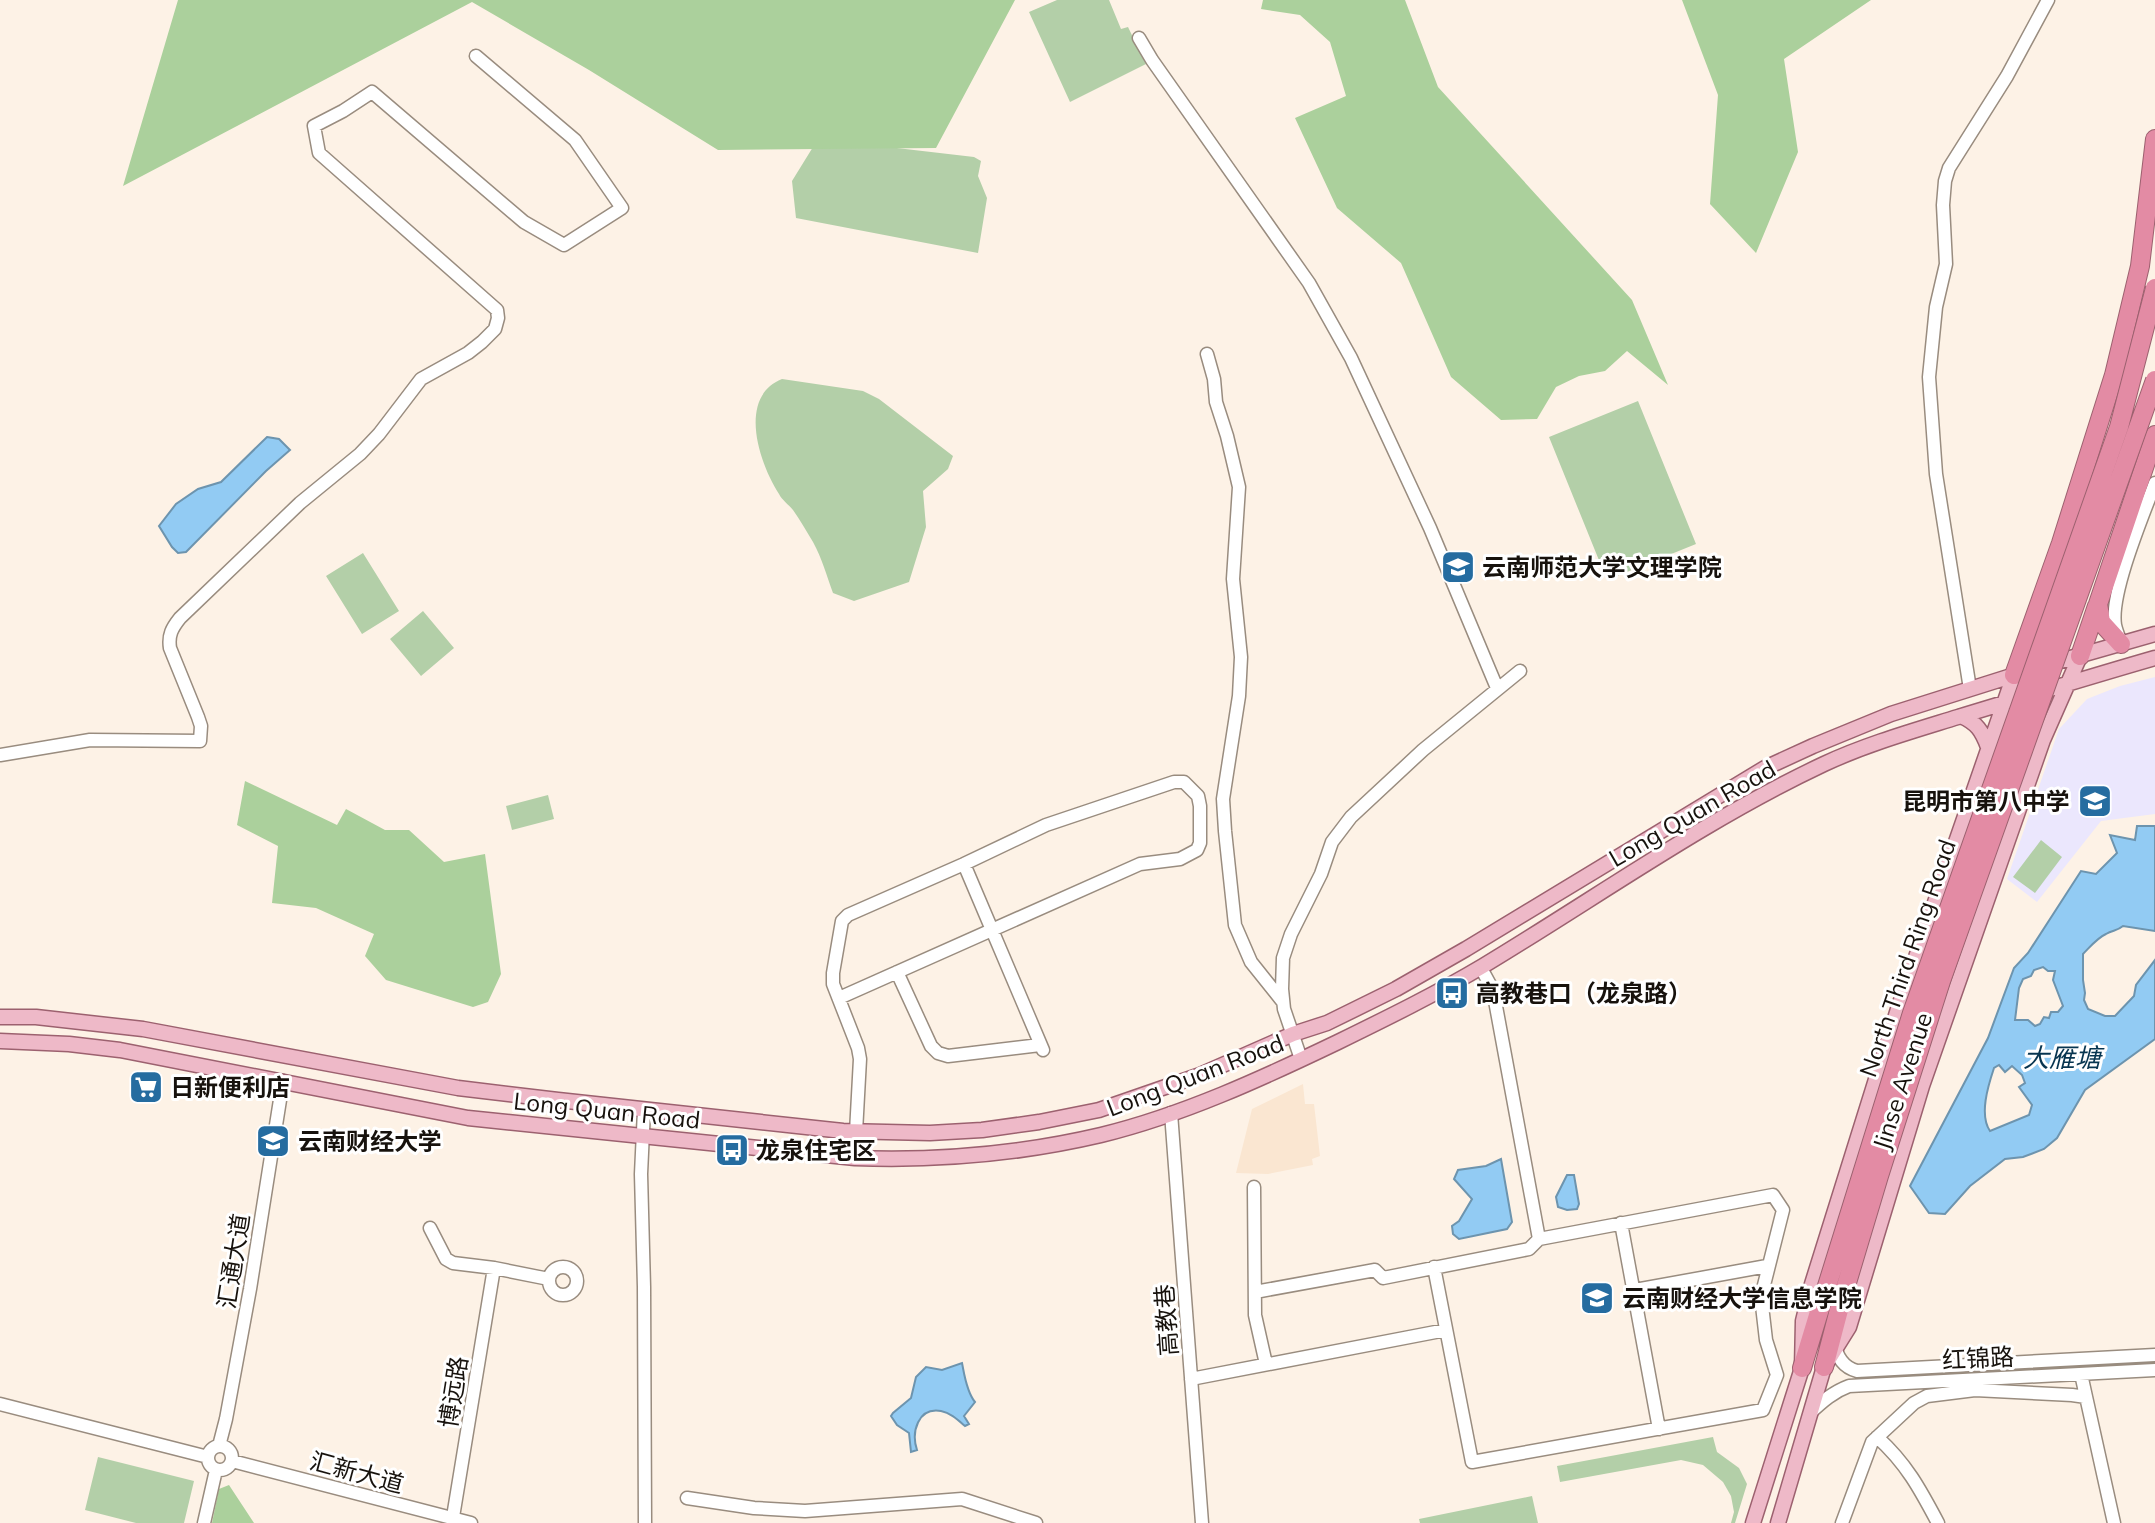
<svg xmlns="http://www.w3.org/2000/svg" width="2155" height="1523" font-family="Mulish,'Noto Sans SC',sans-serif">
	<style>
		.built { fill: #fae6d1 }
		.education { fill: #ebe7fd }
		.green { fill: #b3cfa8 }
		.forest { fill: #abd09c }
		.water { fill: #92cbf3; stroke: #6d94ae; stroke-width: 2; fill-rule: evenodd }
		.lines { fill: none; stroke-linecap: round; stroke-linejoin: round }
		.minor-casing { stroke: #998c7f; stroke-width: 15 }
		.major-casing { stroke: #9c616f; stroke-width: 17 }
		.highway-casing { stroke: #9c616f; stroke-width: 20 }
		.minor { stroke: #fff; stroke-width: 12 }
		.major { stroke: #eeb9c8; stroke-width: 14 }
		.highway { stroke: #e38ba4; stroke-width: 18 }
		.highway-bridge-casing { stroke: #9c616f; stroke-width: 20; stroke-linecap: butt }
		.highway-bridge { stroke: #e38ba4; stroke-width: 18 }
		.labels { text-anchor: middle; dominant-baseline: central; stroke-width: 6; stroke-linejoin: round; paint-order: stroke }
		.poi-label { font-size: 24px; font-weight: bold; fill: #17120d; stroke: #fff; text-anchor: start }
		.street-label { font-size: 24px; fill: #17120d; stroke: #fff }
		.water-label { font-size: 26px; font-style: italic; fill: #073550; stroke: #fff }
	</style>
	<rect width="100%" height="100%" fill="#fdf2e6"/>
	<!-- built -->
	<path class="built" d="M1303,1084L1305,1104H1314L1320,1156L1312,1159L1313,1165L1268,1174L1236,1173L1252,1109Z"/>
	<!-- education -->
	<path class="education" d="M2155,677V814L2101,821L2037,902L2007,879L2059,729L2087,699L2120,686Z"/>
	<!-- green -->
	<path class="green" d="M1057,0H1109L1121,29L1128,27L1146,64L1070,102L1029,12Z
		M828,140L974,157L981,161L978,176L987,198L978,253L796,218L792,181L813,147Z
		M782,379L863,391L879,399L953,456L948,469L923,491L926,527L909,582L854,601L833,593C827,577 822,558 813,542C807,532 800,520 793,510C788,504 782,500 779,494C759,463 737,397 782,379Z
		M1638,401L1696,544L1607,580L1549,437Z
		M363,553L399,611L362,634L326,576Z
		M423,611L454,648L421,676L390,639Z
		M548,795L554,819L512,830L506,806Z
		M2041,840L2062,857L2035,893L2013,877Z
		M1713,1437L1717,1452L1739,1468L1747,1484L1735,1523H1731L1734,1512L1731,1496L1723,1482L1703,1465L1681,1460L1560,1482L1557,1466Z
		M98,1457L194,1481L184,1523H136L85,1510Z
		M1532,1496L1538,1523H1420L1419,1519Z"/>
	<!-- forest -->
	<path class="forest" d="M178,0H1015L936,148L718,150L589,70L472,2L123,186Z
		M1263,0H1405L1438,87L1632,300L1668,385L1627,351L1605,371L1579,376L1556,387L1537,419L1501,420L1451,377L1401,263L1337,208L1295,118L1346,96L1330,42L1300,15L1261,9Z
		M1682,0H1871L1784,59L1798,152L1756,253L1710,204L1718,95Z
		M245,781L337,825L346,809L385,830H409L444,862L485,854L501,974L488,1002L473,1007L386,980L365,956L374,934L316,908L272,903L278,846L237,825Z
		M229,1485L254,1523H212L219,1489Z"/>
	<!-- water -->
	<path class="water" d="M267,437L279,439L290,450L266,471L186,552L178,553L172,547L159,526L176,504L198,489L221,482Z
		M2137,826H2155V931L2123,926C2117,931 2113,930 2106,934C2097,938 2090,947 2083,954V980L2085,993L2084,1000L2088,1009L2105,1016H2115L2134,996L2136,985L2155,960V1039L2085,1090L2057,1138L2044,1149L2023,1157L2005,1159L1970,1186L1945,1214L1929,1213L1910,1186L1988,1038L2014,968L2028,953L2081,871L2096,874L2117,853L2110,835L2135,840ZM2043,967L2048,971H2055L2053,980L2063,1006L2058,1012H2051L2049,1018L2044,1017L2040,1024L2035,1026L2028,1020H2015L2019,988L2023,979L2031,976L2034,970ZM1999,1065L2005,1072L2012,1066L2022,1075L2025,1083L2019,1087L2032,1105L2029,1115L1990,1131C1979,1115 1988,1086 1994,1068Z
		M1501,1159L1512,1222L1507,1229L1459,1239L1453,1234L1452,1226L1459,1221L1472,1199L1454,1179L1458,1170L1486,1166Z
		M1567,1175H1574L1579,1204L1577,1209L1567,1210L1558,1207L1556,1197Z
		M962,1363C964,1372 966,1391 975,1402L964,1416L969,1424L965,1426C958,1420 951,1413 941,1411C918,1407 911,1432 917,1450L911,1452L909,1433L897,1425L891,1416L893,1413L911,1398L916,1377L926,1367L942,1370Z"/>
	<g class="lines">
		<!-- minor casing -->
		<g class="minor-casing">
			<path id="minor" d="M1139,38L1152,60L1309,283L1351,358L1430,528L1497,688
				M1207,354L1214,379L1216,402L1227,436L1239,487L1233,579L1241,657L1239,696L1223,799L1225,831L1235,925L1251,962L1283,1002
				M2120,640C2118,635 2116,630 2115,625C2110,593 2143,515 2155,483
				M1970,689L1936,474L1929,377L1936,307L1946,264L1943,205L1945,181L1949,168L2007,76L2048,0
				M0,755L90,740L200,741L201,726L198,717L170,648C168,635 172,628 180,618L300,503L360,454L379,434L421,379L468,353L482,342L495,329L498,318L497,310L319,153L314,126L343,111L372,92L524,222L564,245L622,208L575,140L476,56
				M964,864L1043,1050
				M1481,968L1493,990L1539,1239
				M897,972L931,1046L938,1053L948,1056L1040,1045
				M839,998L1140,864L1180,859L1197,850L1200,843V806L1198,796L1184,782H1174L1046,825L964,864L848,915L842,921L833,973V984L858,1048L860,1059L856,1132
				M1301,1059L1284,1009L1282,989L1283,958L1291,934L1321,874L1332,842L1351,817L1423,750L1520,671
				M644,1110L641,1174L644,1287L645,1523
				M1171,1113L1202,1523
				M1254,1187L1255,1315L1266,1364
				M1621,1223L1659,1429
				M430,1228L446,1259L453,1263L494,1268L549,1279
				M549 1281a14 14 0 1 1 28 0a14 14 0 1 1-28 0Z
				M1635,1290L1767,1266
				M1255,1292L1375,1270L1383,1278L1529,1249L1539,1239L1773,1195L1783,1210L1761,1297L1766,1340L1777,1375L1763,1410L1472,1462L1434,1267
				M1834,1341C1836,1355 1842,1367 1857,1371L2155,1355
				M2081,1374L2114,1523
				M1191,1379L1446,1330
				M0,1404L208,1457
				M1811,1412C1823,1401 1833,1392 1849,1386L2155,1370
				M1877,1437C1906,1463 1920,1489 1938,1523
				M208 1458a12 12 0 1 1 24 0a12 12 0 1 1-24 0Z
				M219,1446L226,1419L250,1289L283,1081
				M232,1461L471,1523
				M687,1498L754,1508L805,1511L962,1499L1036,1523
				M204,1523L216,1470
				M452,1523L494,1268
				M1842,1523L1872,1442L1914,1403L1927,1396L1975,1390L2072,1395L2086,1397"/>
		</g>
		<!-- major casing -->
		<g class="major-casing">
			<path id="major" d="M2046,665L2155,634
				M1961,716C1977,723 1982,731 1988,747
				M0,1017H36L143,1029L458,1088L558,1100L843,1131L930,1133L982,1130L1039,1122L1099,1110L1200,1075L1293,1034L1327,1023L1396,989L1466,949L1765,768L1813,746L1891,714L2024,672
				M0,1041L69,1044L120,1050L468,1118L855,1158C938,1161 1020,1154 1101,1135C1183,1115 1263,1078 1338,1042C1387,1018 1436,994 1483,966C1596,898 1705,820 1824,764C1867,744 1913,731 1958,717C2024,697 2089,677 2155,658
				M1753,1523L1802,1368L1803,1321L1812,1284L1898,1009L2014,675
				M1778,1523L1824,1367L1849,1327L1922,1086L2043,740L2080,656"/>
		</g>
		<!-- highway casing -->
		<g class="highway-casing">
			<path id="highway" d="M2121,644L2101,622L2098,604L2155,435
				M2080,656L2097,606
				M2014,675L2061,543L2114,375L2140,266L2155,139
				M1824,1367L1840,1306
				M1802,1368L1822,1302"/>
		</g>
		<!-- minor -->
		<use href="#minor" class="minor"/>
		<!-- major -->
		<use href="#major" class="major"/>
		<!-- highway -->
		<use href="#highway" class="highway"/>
		<!-- highway-bridge casing -->
		<g class="highway-bridge-casing">
			<path id="highway-bridge" d="M1822,1302L1912,1013L2119,427L2155,288
				M1840,1306L1879,1176L1941,981L2155,380"/>
		</g>
		<!-- highway-bridge -->
		<use href="#highway-bridge" class="highway-bridge"/>
	</g>
	<!-- icons -->
	<defs>
		<g id="school-square" transform="scale(1.75)"><rect x="-9" y="-9" width="18" height="18" rx="4" fill="#256ca0" stroke="#fff"/><path d="M0-5L7-2L0 1L-7-2ZM-4 1L0 2.5L4 1V4Q0 6-4 4Z" fill="#fff"/></g>
		<g id="bus-square" transform="scale(1.75)"><rect x="-9" y="-9" width="18" height="18" rx="4" fill="#256ca0" stroke="#fff"/><path d="M-5-6H5V4H4V6H2V4H-2V6H-4V4H-5ZM-3.5-4V0h7V-4ZM-3.5 1.2v1.5H-2V1.2ZM2 1.2v1.5H3.5V1.2Z" fill="#fff"/></g>
		<g id="supermarket-square" transform="scale(1.75)"><rect x="-9" y="-9" width="18" height="18" rx="4" fill="#256ca0" stroke="#fff"/><path d="M-6-5.5h2.5l.6 2H6L4.5 2H-2.5L-4.4-4H-6ZM-1.5 3.2a1.3 1.3 0 1 0 .1 0ZM3 3.2a1.3 1.3 0 1 0 .1 0Z" fill="#fff"/></g>
	</defs>
	<g fill-rule="evenodd">
		<use href="#school-square" x="1458" y="567"/>
		<use href="#school-square" x="2095" y="801"/>
		<use href="#bus-square" x="1452" y="993"/>
		<use href="#supermarket-square" x="146" y="1087"/>
		<use href="#school-square" x="273" y="1141"/>
		<use href="#bus-square" x="732" y="1150"/>
		<use href="#school-square" x="1597" y="1298"/>
	</g>
	<g class="labels">
		<!-- poi labels -->
		<g class="poi-label">
			<text x="1482" y="567">云南师范大学文理学院</text>
			<text x="2070" y="801" text-anchor="end">昆明市第八中学</text>
			<text x="1476" y="993">高教巷口（龙泉路）</text>
			<text x="170" y="1087">日新便利店</text>
			<text x="298" y="1141">云南财经大学</text>
			<text x="756" y="1150">龙泉住宅区</text>
			<text x="1622" y="1298">云南财经大学信息学院</text>
		</g>
		<!-- street labels -->
		<g class="street-label">
			<text transform="translate(1692 813) rotate(-30)">Long Quan Road</text>
			<text transform="translate(1907 958) rotate(-71)">North Third Ring Road</text>
			<text transform="translate(1195 1075) rotate(-21)">Long Quan Road</text>
			<text transform="translate(1902 1081) rotate(-72)">Jinse Avenue</text>
			<text transform="translate(607 1110) rotate(6)">Long Quan Road</text>
			<text transform="translate(233 1261) rotate(-81)">汇通大道</text>
			<text transform="translate(1166 1320) rotate(-94)">高教巷</text>
			<text transform="translate(1978 1358) rotate(-3)">红锦路</text>
			<text transform="translate(453 1392) rotate(-81)">博远路</text>
			<text transform="translate(357 1472) rotate(15)">汇新大道</text>
		</g>
		<!-- water labels -->
		<g class="water-label">
			<text x="2062" y="1057">大雁塘</text>
		</g>
	</g>
</svg>
